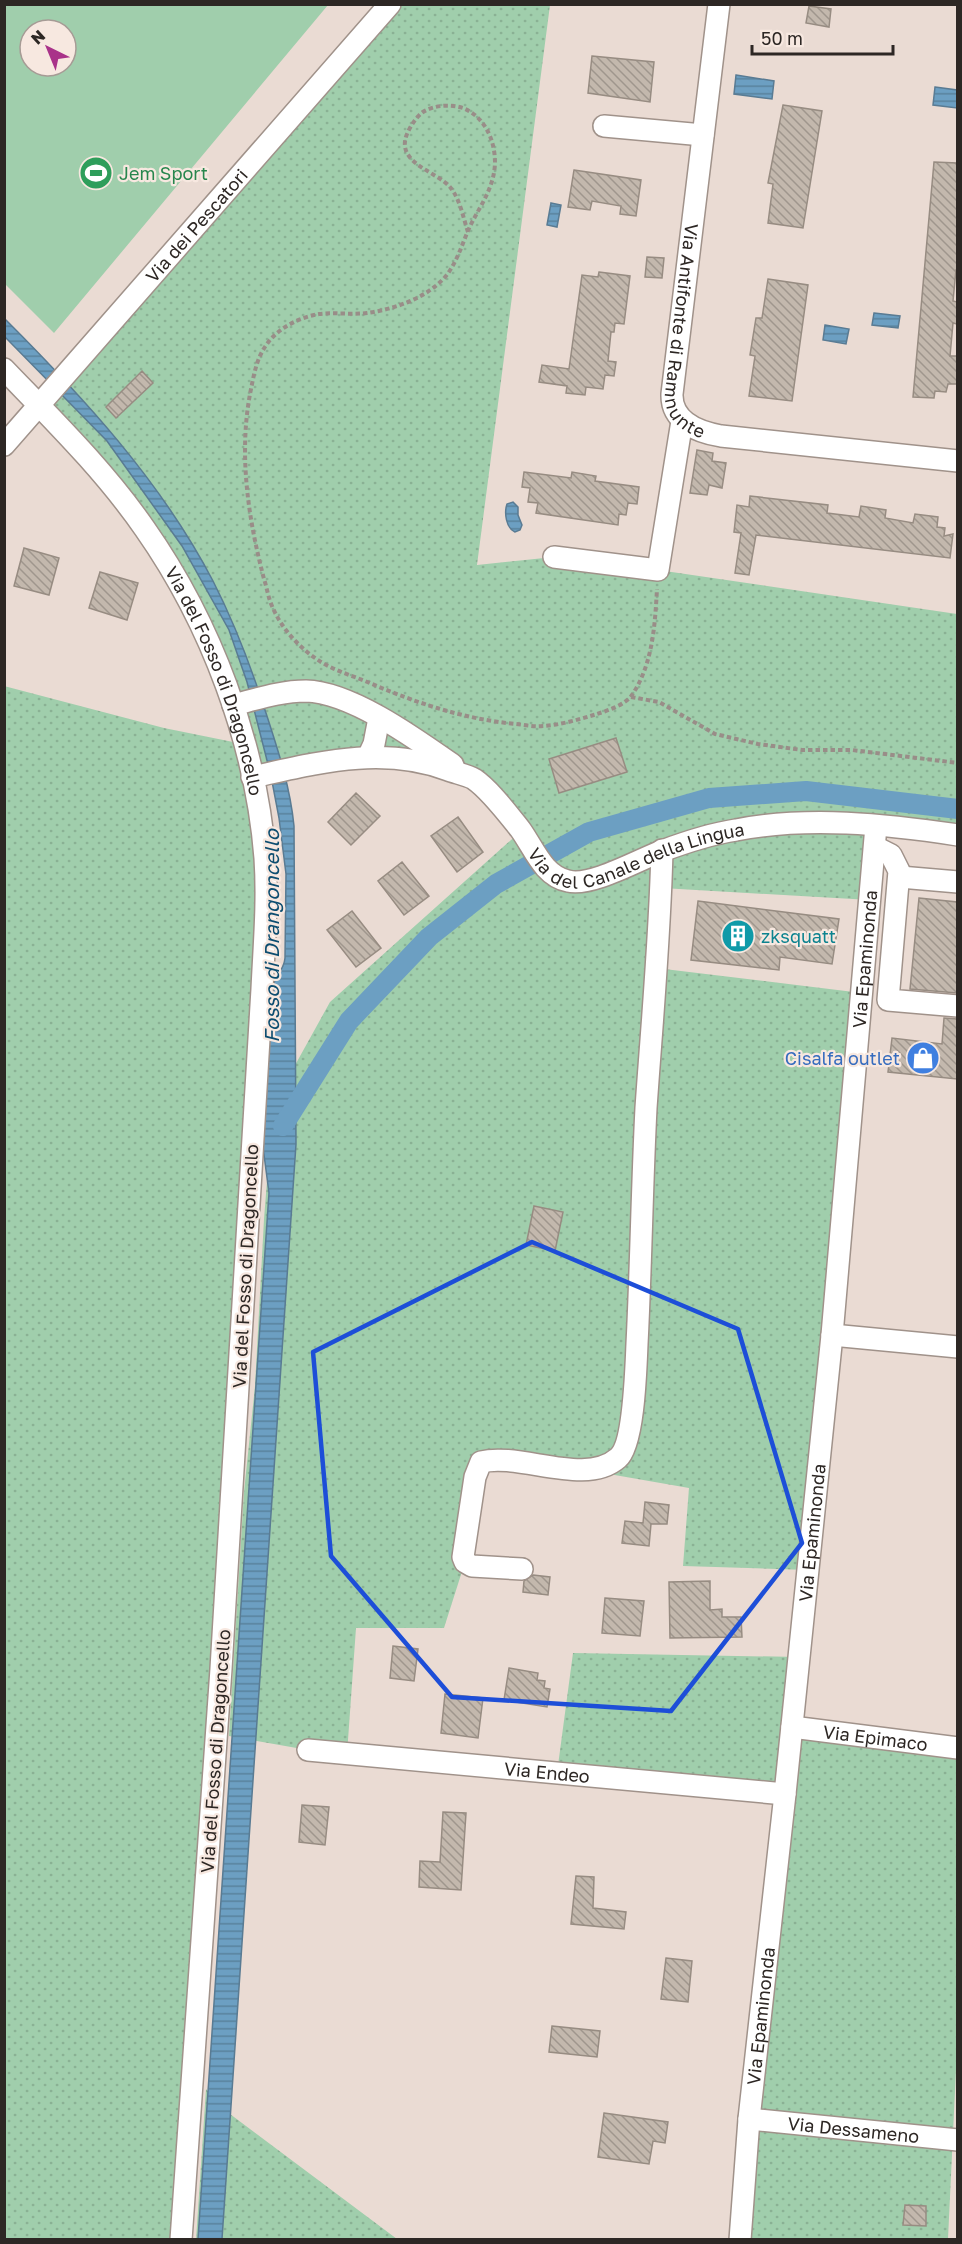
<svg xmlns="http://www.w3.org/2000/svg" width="962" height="2244" font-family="'Golos Text',sans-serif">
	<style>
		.grass { fill: url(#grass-dots) }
		.park { fill: #a0ceac; fill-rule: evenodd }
		.water { fill: url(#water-rules); stroke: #597b93; stroke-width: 1.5 }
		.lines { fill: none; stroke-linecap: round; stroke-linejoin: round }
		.canal { stroke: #6c9fc2; stroke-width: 20 }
		.building { fill: url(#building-back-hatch); stroke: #978c82; stroke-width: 1.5 }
		.minor-casing { stroke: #a0928a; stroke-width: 24 }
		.path { stroke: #998d88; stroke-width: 4; stroke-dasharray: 4.5 3; stroke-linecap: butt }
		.minor { stroke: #fff; stroke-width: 21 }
		.marked { fill: none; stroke: #1d4ed8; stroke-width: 4.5; stroke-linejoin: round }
		.labels { text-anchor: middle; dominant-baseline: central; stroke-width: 4.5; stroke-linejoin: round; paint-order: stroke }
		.leisure-label { font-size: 18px; fill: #27864d; stroke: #f7e8e0; text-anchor: start }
		.street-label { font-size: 18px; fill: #2d2724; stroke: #f7e8e0 }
		.culture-label { font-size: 18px; fill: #0d838f; stroke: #f7e8e0; text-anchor: start }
		.shop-label { font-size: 18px; fill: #366cbe; stroke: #f7e8e0; text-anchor: end }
		.water-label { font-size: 20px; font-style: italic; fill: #0d4d70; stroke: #f7e8e0 }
	</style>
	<defs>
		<pattern id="grass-dots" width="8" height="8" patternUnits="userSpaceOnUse" patternTransform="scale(1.5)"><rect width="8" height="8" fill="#a0ceac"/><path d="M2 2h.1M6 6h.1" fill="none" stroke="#8ab194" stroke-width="1.8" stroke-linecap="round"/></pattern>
		<pattern id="water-rules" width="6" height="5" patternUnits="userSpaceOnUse" patternTransform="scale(1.5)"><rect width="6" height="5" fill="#6c9fc2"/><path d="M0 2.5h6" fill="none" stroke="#59829d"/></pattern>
		<pattern id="building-back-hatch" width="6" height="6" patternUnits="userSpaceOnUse" patternTransform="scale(1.5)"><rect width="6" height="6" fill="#c3b8ad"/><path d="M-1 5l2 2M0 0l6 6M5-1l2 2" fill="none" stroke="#9f968d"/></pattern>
	</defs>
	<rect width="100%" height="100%" fill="#eadbd3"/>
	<!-- grass -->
	<path class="grass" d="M390,5H550L477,565L554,557L658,570L957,614V835L876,826L870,900L662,888L656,968L862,993L808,1570L683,1566L689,1488L586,1470L478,1467L465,1562L444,1628H356L347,1754L308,1750L229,1736L244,1492L255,1386L264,1219L273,1105L330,1002L521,831L494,799L421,762L259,775L168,563L39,405Z
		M4,686L164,728L243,744L262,826L181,2239H5Z
		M573,1653L799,1657L792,1727L957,1748L958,2028L948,2239H740L785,1794L557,1773Z
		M206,2089L222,2108L397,2239L196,2240Z"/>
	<!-- park -->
	<path class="park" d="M4,5H328L54,333L5,284ZM30,30H66V66H30Z"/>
	<!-- water -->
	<path class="water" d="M736,75L774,81L772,99L734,94Z
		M935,87L957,90V108L933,105Z
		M551,203L561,205L557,227L547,225Z
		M874,313L900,316L898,328L872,325Z
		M4,318C83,397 161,481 213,581C234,622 250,664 264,707C277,747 290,785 294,826L296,1144L222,2239H198L269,1193L263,1147L273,985C276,975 284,970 285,958L286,874L279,818L271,776L247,682L229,630L182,546L107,441L5,337Z
		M825,325L849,329L846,344L823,340Z
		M513,502L518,507V515L522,525L520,530L515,532C506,528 504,513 507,504Z"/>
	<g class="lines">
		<!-- canal -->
		<path class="canal" d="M283,1126L349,1021L429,937L496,884L589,832L709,798L806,791L958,809"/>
	</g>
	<!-- building -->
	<path class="building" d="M809,6L831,9L829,27L806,23Z
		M592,56L654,62L650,102L588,93Z
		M783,105L822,111L803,228L768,223L773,184L768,183Z
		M934,162L957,163V270H956L953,301L957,302V324L953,323L950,356H957V384H948L946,392L935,391L934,398L913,397Z
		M574,170L641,180L636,216L620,214L621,206L592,201L590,210L568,207Z
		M647,257L664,258L662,278L645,277Z
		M599,272L630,276L624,324L615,323L614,332H611L608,361L616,362L614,376L605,375L603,389L586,387L585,395L566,393L567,386L539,382L542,365L569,369L582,275L598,277Z
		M768,279L808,285L792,401L749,396L755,356L750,355L756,318H762Z
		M142,371L153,383L116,418L106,407Z
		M697,450L713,453L712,461L726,463L722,488L709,485L707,495L690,493Z
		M524,472L571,478L572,472L596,476L595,481L639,487L637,504L628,503L626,515L619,514L618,525L536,513L538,503L528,502L530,488L522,487Z
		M750,496L828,505L827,513L859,517L861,506L886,510L885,518L913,523L915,514L938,517L937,527L945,528L944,536L953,534L950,558L756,535L749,575L735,573L741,533L734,532L737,505L749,507Z
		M24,548L59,558L49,595L14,586Z
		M100,572L138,583L127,620L89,608Z
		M616,738L627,772L559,793L549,759Z
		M356,793L380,816L351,845L328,822Z
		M458,817L483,852L457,872L431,836Z
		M402,862L429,896L404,915L378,881Z
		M919,898L957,902V993L910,989Z
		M698,901L839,919L832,964L780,957L779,970L691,960Z
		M352,911L381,948L356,967L327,930Z
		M944,1018L957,1019V1079L888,1072L892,1038L942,1044Z
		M534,1206L563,1212L555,1251L526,1245Z
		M645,1502L669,1505L667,1524H651L649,1546L622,1543L625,1521L643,1523Z
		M533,1575L550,1577L548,1595L523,1592L524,1581Z
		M710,1581V1610L722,1609V1617H741L742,1637L670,1638L669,1582Z
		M605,1598L644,1601L640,1636L602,1633Z
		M393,1646L418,1649L414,1681L390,1678Z
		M509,1668L538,1673L537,1680L545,1681L544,1688L550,1689L547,1707L504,1700Z
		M445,1694L483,1698L478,1738L441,1733Z
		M302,1805L329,1807L325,1845L299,1842Z
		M443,1812L466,1813L461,1890L419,1887L420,1861L440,1862Z
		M576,1876L594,1877L593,1908L626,1912L624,1929L571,1924Z
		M666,1958L692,1961L688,2002L661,1999Z
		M552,2026L600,2031L597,2057L549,2052Z
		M604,2113L668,2122L665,2143L653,2141L649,2164L598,2157Z
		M905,2205L926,2206V2226L903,2225Z"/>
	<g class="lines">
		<!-- minor casing -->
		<g class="minor-casing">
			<g id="minor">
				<path id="s1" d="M719,4L672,394C671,422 698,432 721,436L958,461"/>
				<path d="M604,126L703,135"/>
				<path id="s2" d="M4,369C53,420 105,471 145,529C211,623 256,743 265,858C268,902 264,946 262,989L221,1669L181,2240"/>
				<path id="s3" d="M4,445L390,4"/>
				<path d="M554,557L658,570L682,421"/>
				<path d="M233,705C257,699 281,691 306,691C351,692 416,739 453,765"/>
				<path d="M368,757L374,744L379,718"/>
				<path id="s4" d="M252,777C317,763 382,745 448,770C456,773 467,775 474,779C490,790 508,814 520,829C534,848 543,876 568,881C591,887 638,860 662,851C686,842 710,834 736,830C808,816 885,824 958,835"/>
				<path d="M875,847L891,855L899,871L888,1000L958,1006"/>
				<path d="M900,877L958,882"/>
				<path d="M832,1335L958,1347"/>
				<path d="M522,1569L472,1566L465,1562L463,1557L475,1477L481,1462C520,1452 585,1487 618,1458C634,1445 636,1366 637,1344C641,1265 642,1187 646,1108C652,1022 660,937 662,850"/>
				<path id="s5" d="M792,1727L958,1748"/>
				<path id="s6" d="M308,1750L785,1794"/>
				<path id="s7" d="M749,2119L958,2140"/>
				<path id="s8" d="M740,2240L749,2119L785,1794L832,1335L876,826"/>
			</g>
		</g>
		<!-- path -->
		<path class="path" d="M468,232C463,217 460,199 450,187C436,171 395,163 407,134C410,127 416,117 423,112C434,105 451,104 463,108C485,117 495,140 495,163C494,191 477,209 467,233C461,248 456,263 446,276C427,298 395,309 367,313C351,315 335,312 319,314C300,317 278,328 267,344C257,357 254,374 251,389C238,452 248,518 264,579C267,588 268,597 272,606C281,628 300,649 321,662C334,670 350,675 365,681C414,702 462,719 516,724C525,725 534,727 543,726C561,725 580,719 597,714C609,710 625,705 632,695C653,664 655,624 657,589
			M631,697L659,702L715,734L758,744L802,750H852L958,763"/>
		<!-- minor -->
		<use href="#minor" class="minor"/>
	</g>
	<!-- marked area -->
	<path class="marked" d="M532,1242L738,1329L802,1543L671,1711L452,1697L331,1556L313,1352Z"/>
	<!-- icons -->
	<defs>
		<g id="stadium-disc" transform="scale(1.725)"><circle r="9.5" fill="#2e9e5b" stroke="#f7e8e0"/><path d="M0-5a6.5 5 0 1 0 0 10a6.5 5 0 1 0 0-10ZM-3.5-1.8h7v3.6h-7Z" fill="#fff"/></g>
		<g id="building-disc" transform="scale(1.725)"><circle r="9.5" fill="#0f9aa8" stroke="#f7e8e0"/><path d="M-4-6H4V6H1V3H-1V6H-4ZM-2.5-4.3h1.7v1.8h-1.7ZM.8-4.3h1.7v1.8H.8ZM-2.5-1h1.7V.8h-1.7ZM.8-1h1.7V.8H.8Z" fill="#fff"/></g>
		<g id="shop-disc" transform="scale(1.725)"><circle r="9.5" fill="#3f7fe0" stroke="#f7e8e0"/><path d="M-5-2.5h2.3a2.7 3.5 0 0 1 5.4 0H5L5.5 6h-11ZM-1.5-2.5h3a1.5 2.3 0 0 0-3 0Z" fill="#fff"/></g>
	</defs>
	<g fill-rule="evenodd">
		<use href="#stadium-disc" x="96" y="173"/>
		<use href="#building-disc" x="738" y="936"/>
		<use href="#shop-disc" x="923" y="1058"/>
	</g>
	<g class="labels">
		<!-- leisure labels -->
		<g class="leisure-label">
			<text x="119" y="173">Jem Sport</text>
		</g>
		<!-- street labels -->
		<g class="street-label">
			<text stroke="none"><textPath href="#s3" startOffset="292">Via dei Pescatori</textPath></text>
			<text stroke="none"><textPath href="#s1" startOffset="334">Via Antifonte di Ramnunte</textPath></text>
			<text stroke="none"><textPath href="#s2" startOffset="382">Via del Fosso di Dragoncello</textPath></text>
			<text stroke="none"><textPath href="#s4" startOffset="436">Via del Canale della Lingua</textPath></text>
			<text stroke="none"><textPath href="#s8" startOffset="1287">Via Epaminonda</textPath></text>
			<text transform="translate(245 1266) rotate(-87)">Via del Fosso di Dragoncello</text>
			<text stroke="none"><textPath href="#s8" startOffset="711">Via Epaminonda</textPath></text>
			<text stroke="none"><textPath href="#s5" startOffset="84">Via Epimaco</textPath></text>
			<text transform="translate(215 1751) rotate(-86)">Via del Fosso di Dragoncello</text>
			<text stroke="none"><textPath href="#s6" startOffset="240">Via Endeo</textPath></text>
			<text stroke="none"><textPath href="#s8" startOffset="225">Via Epaminonda</textPath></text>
			<text stroke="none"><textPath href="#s7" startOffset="105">Via Dessameno</textPath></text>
		</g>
		<!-- culture labels -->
		<g class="culture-label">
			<text x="761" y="936">zksquatt</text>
		</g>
		<!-- shop labels -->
		<g class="shop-label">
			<text x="900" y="1058">Cisalfa outlet</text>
		</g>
		<!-- water labels -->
		<g class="water-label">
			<text transform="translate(271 936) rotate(-90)">Fosso di Drangoncello</text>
		</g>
	</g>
	<!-- border -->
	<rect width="962" height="2244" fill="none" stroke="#2d2724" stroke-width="12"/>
	<!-- north arrow -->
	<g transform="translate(48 48) rotate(317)"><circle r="28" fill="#f7e8e0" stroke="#a69b95" stroke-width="1.5"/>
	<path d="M0-4.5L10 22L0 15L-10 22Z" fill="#a93289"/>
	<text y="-9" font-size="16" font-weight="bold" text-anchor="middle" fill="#2d2724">N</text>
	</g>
	<!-- scale -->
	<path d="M752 45v9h141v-9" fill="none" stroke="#2d2724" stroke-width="3"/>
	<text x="761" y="45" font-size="18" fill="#2d2724" stroke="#f7e8e0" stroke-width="4.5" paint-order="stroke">50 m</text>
</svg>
